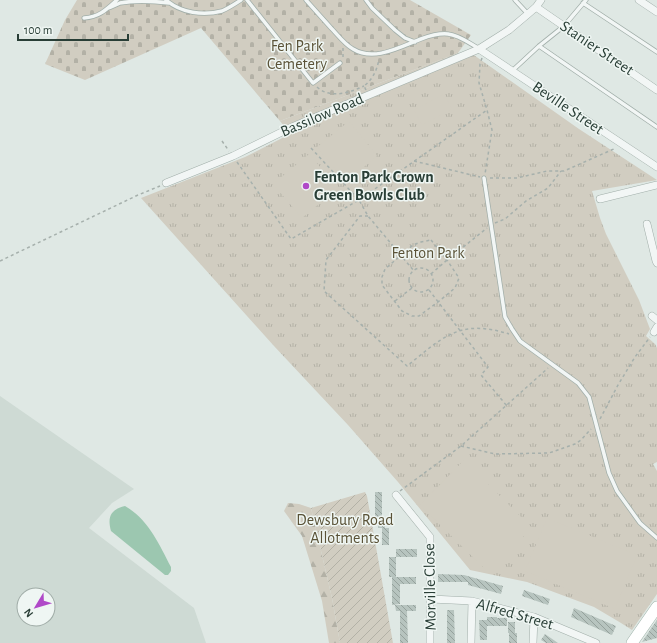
<svg xmlns="http://www.w3.org/2000/svg" width="657" height="643" font-family="'Alegreya Sans',sans-serif">
	<style>
		.built { fill: #cedad4; fill-rule: evenodd }
		.forest { fill: url(#forest-firs) }
		.cemetery { fill: url(#cemetery-stones) }
		.park { fill: url(#park-tufts) }
		.garden { fill: url(#garden-furrows) }
		.pitch { fill: #d1cdc1 }
		.water { fill: #9cc7b0 }
		.building { fill: url(#building-back-hatch) }
		.lines { fill: none; stroke-linecap: round; stroke-linejoin: round }
		.service-casing { stroke: #a1aea9; stroke-width: 5 }
		.minor-casing { stroke: #a1aea9; stroke-width: 8 }
		.primary-casing { stroke: #9fb3aa; stroke-width: 12 }
		.path { stroke: #a6b0ac; stroke-width: 1.5; stroke-dasharray: 3 3; stroke-linecap: butt }
		.service { stroke: #f2f6f5; stroke-width: 3.5 }
		.minor { stroke: #f2f6f5; stroke-width: 7 }
		.primary { stroke: #fff; stroke-width: 11 }
		.poi-dot { fill: #b049c8; stroke: #eff6f3; stroke-width: 1.5 }
		.labels { text-anchor: middle; dominant-baseline: central; stroke-width: 3; stroke-linejoin: round; paint-order: stroke }
		.park-label { font-size: 16px; fill: #5a5237; stroke: #eff6f3 }
		.street-label { font-size: 16px; fill: #293e36; stroke: #eff6f3 }
		.poi-label { font-size: 16px; font-weight: bold; fill: #293e36; stroke: #eff6f3; text-anchor: start }
	</style>
	<defs>
		<pattern id="forest-firs" width="22" height="20" patternUnits="userSpaceOnUse"><rect width="22" height="20" fill="#d1cdc1"/><path d="M5 1l3.5 6h-7zM16 11l3.5 6h-7z" fill="#b3b1a6"/></pattern>
		<pattern id="cemetery-stones" width="16" height="16" patternUnits="userSpaceOnUse"><rect width="16" height="16" fill="#d1cdc1"/><path d="M2 7V4a2 2 0 0 1 4 0v3zM10 15v-3a2 2 0 0 1 4 0v3z" fill="#b3b1a6"/></pattern>
		<pattern id="park-tufts" width="24" height="20" patternUnits="userSpaceOnUse"><rect width="24" height="20" fill="#d1cdc1"/><path d="M3 7l-1-3M5 7V3M7 7l1-3M15 17l-1-3M17 17v-4M19 17l1-3" fill="none" stroke="#b3b1a6"/></pattern>
		<pattern id="garden-furrows" width="10" height="10" patternUnits="userSpaceOnUse"><rect width="10" height="10" fill="#d1cdc1"/><path d="M-1 1l2-2M0 10L10 0M9 11l2-2" fill="none" stroke="#b3b1a6"/></pattern>
		<pattern id="building-back-hatch" width="6" height="6" patternUnits="userSpaceOnUse"><rect width="6" height="6" fill="#b7c4bf"/><path d="M-1 5l2 2M0 0l6 6M5-1l2 2" fill="none" stroke="#95a19c"/></pattern>
	</defs>
	<rect width="100%" height="100%" fill="#dfe8e4"/>
	<!-- built -->
	<path class="built" d="M0,396L134,489L112,503L89,528L194,608L206,643H0ZM24,595H48V619H24Z"/>
	<!-- forest -->
	<path class="forest" d="M288,503L299,504L311,508L332,598L340,643H329L322,601L302,536L284,511Z"/>
	<!-- cemetery -->
	<path class="cemetery" d="M77,0H410L471,35L458,53L280,121L201,28L85,80L45,64L65,20Z"/>
	<!-- park -->
	<path class="park" d="M458,53L462,60L471,53L579,129L657,180L592,191L600,218L606,234L639,300L650,329L646,336L655,344L657,348V462L653,464L657,471V594L632,630L621,623L594,607L527,582L470,570L398,482L348,425L274,346L141,198L245,157L290,134L280,121Z"/>
	<!-- garden -->
	<path class="garden" d="M365,492L367,496L393,643H340L332,598L311,508Z"/>
	<!-- pitch -->
	<path class="pitch" d="M444,94L452,109L422,125L414,110Z
		M349,121L377,156L346,182L317,147Z
		M309,154L338,188L302,218L273,184Z
		M464,460L532,528L488,572L420,505Z
		M547,518L637,555L615,609L525,571Z"/>
	<!-- water -->
	<path class="water" d="M125,506C148,519 159,544 171,567V571L168,575H165L111,531C107,517 111,509 125,506Z"/>
	<!-- building -->
	<path class="building" d="M375,492H382V519H385V528H389V545H382V528H378V519H375Z
		M396,549H417V557H396Z
		M389,557H396V577H389Z
		M438,574L464,575L503,586L501,594L468,585V582H438Z
		M392,577H416V584H400V604L392,605Z
		M524,590L550,599L548,605L522,596Z
		M395,605H416V611H407L408,643H400V611H396Z
		M574,608L616,626L612,635L571,617Z
		M447,610H454L455,643H447Z
		M487,617H497V618H507V626H487V640H480L479,620H487Z
		M657,620V638L642,642L652,627Z
		M508,622H515V633H517V643H509V633H508Z
		M545,634L558,643H546L541,640Z"/>
	<g class="lines">
		<!-- service casing -->
		<g class="service-casing">
			<path id="service" d="M166,0C181,13 203,16 222,11C229,8 235,4 241,0
				M247,0L313,83L340,63
				M306,0C314,9 322,18 331,28C338,35 344,44 353,49C374,62 400,47 421,39C429,36 439,33 448,34C459,35 469,43 478,48
				M366,0L372,8L395,30L405,38L415,42
				M515,0L528,14
				M583,3L657,52
				M108,8C112,7 116,5 120,3C136,0 153,1 169,3
				M84,18C99,17 106,10 117,0
				M539,46L657,127
				M512,71L539,46L564,26L586,0
				M484,178L505,317L512,329L520,341L578,383L589,397L609,473L617,491L640,523L657,538"/>
		</g>
		<!-- minor casing -->
		<g class="minor-casing">
			<path id="minor" d="M639,0L657,12
				M536,7L657,90
				M479,49L657,167
				M166,183L233,156L292,127L479,49L509,30L528,14L536,7L541,0
				M600,199L657,185
				M647,224L656,261L657,263
				M652,316L657,320
				M654,332L657,327
				M396,495L430,537V643
				M431,599L472,601L534,617L596,643
				M471,643L472,601
				M533,643L534,617"/>
		</g>
		<!-- primary casing -->
		<g class="primary-casing">
			<path id="primary" d="M632,643L657,607"/>
		</g>
		<!-- path -->
		<path class="path" d="M343,48V58
			M482,58L480,64L479,83L487,110L492,130L485,174
			M317,87C330,99 349,93 364,86
			M366,90L364,86C373,79 377,70 379,59
			M222,141L229,151
			M311,148L359,200L368,216L414,271
			M414,161L480,177
			M237,162L291,239L359,200L487,110
			M490,178H517L547,171H564L616,148
			M368,216H360L326,260L324,291L407,366C425,352 445,332 468,329C481,327 497,330 509,334
			M495,223L505,219L526,201L548,188L561,171
			M431,240L447,260L459,278L455,288L438,302L419,316H412L402,311L382,285V277L385,269L413,245L421,242Z
			M0,261L138,195L160,186
			M409 280a12 12 0 1 1 24 0a12 12 0 1 1-24 0Z
			M431,274L447,260L487,228
			M429,290L488,367L481,375L507,406
			M395,301L412,288
			M600,419L618,385L635,357L650,337
			M461,446L495,454L549,453L575,444L581,440L591,429
			M400,491L461,446L548,368"/>
		<!-- service -->
		<use href="#service" class="service"/>
		<!-- minor -->
		<use href="#minor" class="minor"/>
		<!-- primary -->
		<use href="#primary" class="primary"/>
	</g>
	<!-- markers -->
	<circle class="poi-dot" cx="306" cy="186" r="4"/>
	<g class="labels">
		<!-- park labels -->
		<g class="park-label">
			<text x="297" y="46">Fen Park<tspan x="297" dy="18">Cemetery</tspan></text>
			<text x="428" y="253">Fenton Park</text>
			<text x="345" y="520">Dewsbury Road<tspan x="345" dy="18">Allotments</tspan></text>
		</g>
		<!-- street labels -->
		<g class="street-label">
			<text transform="translate(597 48) rotate(34)">Stanier Street</text>
			<text transform="translate(568 108) rotate(34)">Beville Street</text>
			<text transform="translate(322 115) rotate(-23)">Bassilow Road</text>
			<text transform="translate(430 587) rotate(-91)">Morville Close</text>
			<text transform="translate(515 614) rotate(16)">Alfred Street</text>
		</g>
		<!-- poi labels -->
		<g class="poi-label">
			<text x="314" y="177">Fenton Park Crown<tspan x="314" dy="18">Green Bowls Club</tspan></text>
		</g>
	</g>
	<!-- north arrow -->
	<g transform="translate(36 607) rotate(232)"><circle r="19" fill="#eff6f3" stroke="#a0aca7"/>
	<path d="M0-3L7 15L0 10L-7 15Z" fill="#b049c8"/>
	<text y="-6" font-size="11" font-weight="bold" text-anchor="middle" fill="#293e36">N</text>
	</g>
	<!-- scale -->
	<path d="M18 34v6h110v-6" fill="none" stroke="#293e36" stroke-width="2"/>
	<text x="24" y="34" font-size="12" fill="#293e36" stroke="#eff6f3" stroke-width="3" paint-order="stroke">100 m</text>
</svg>
